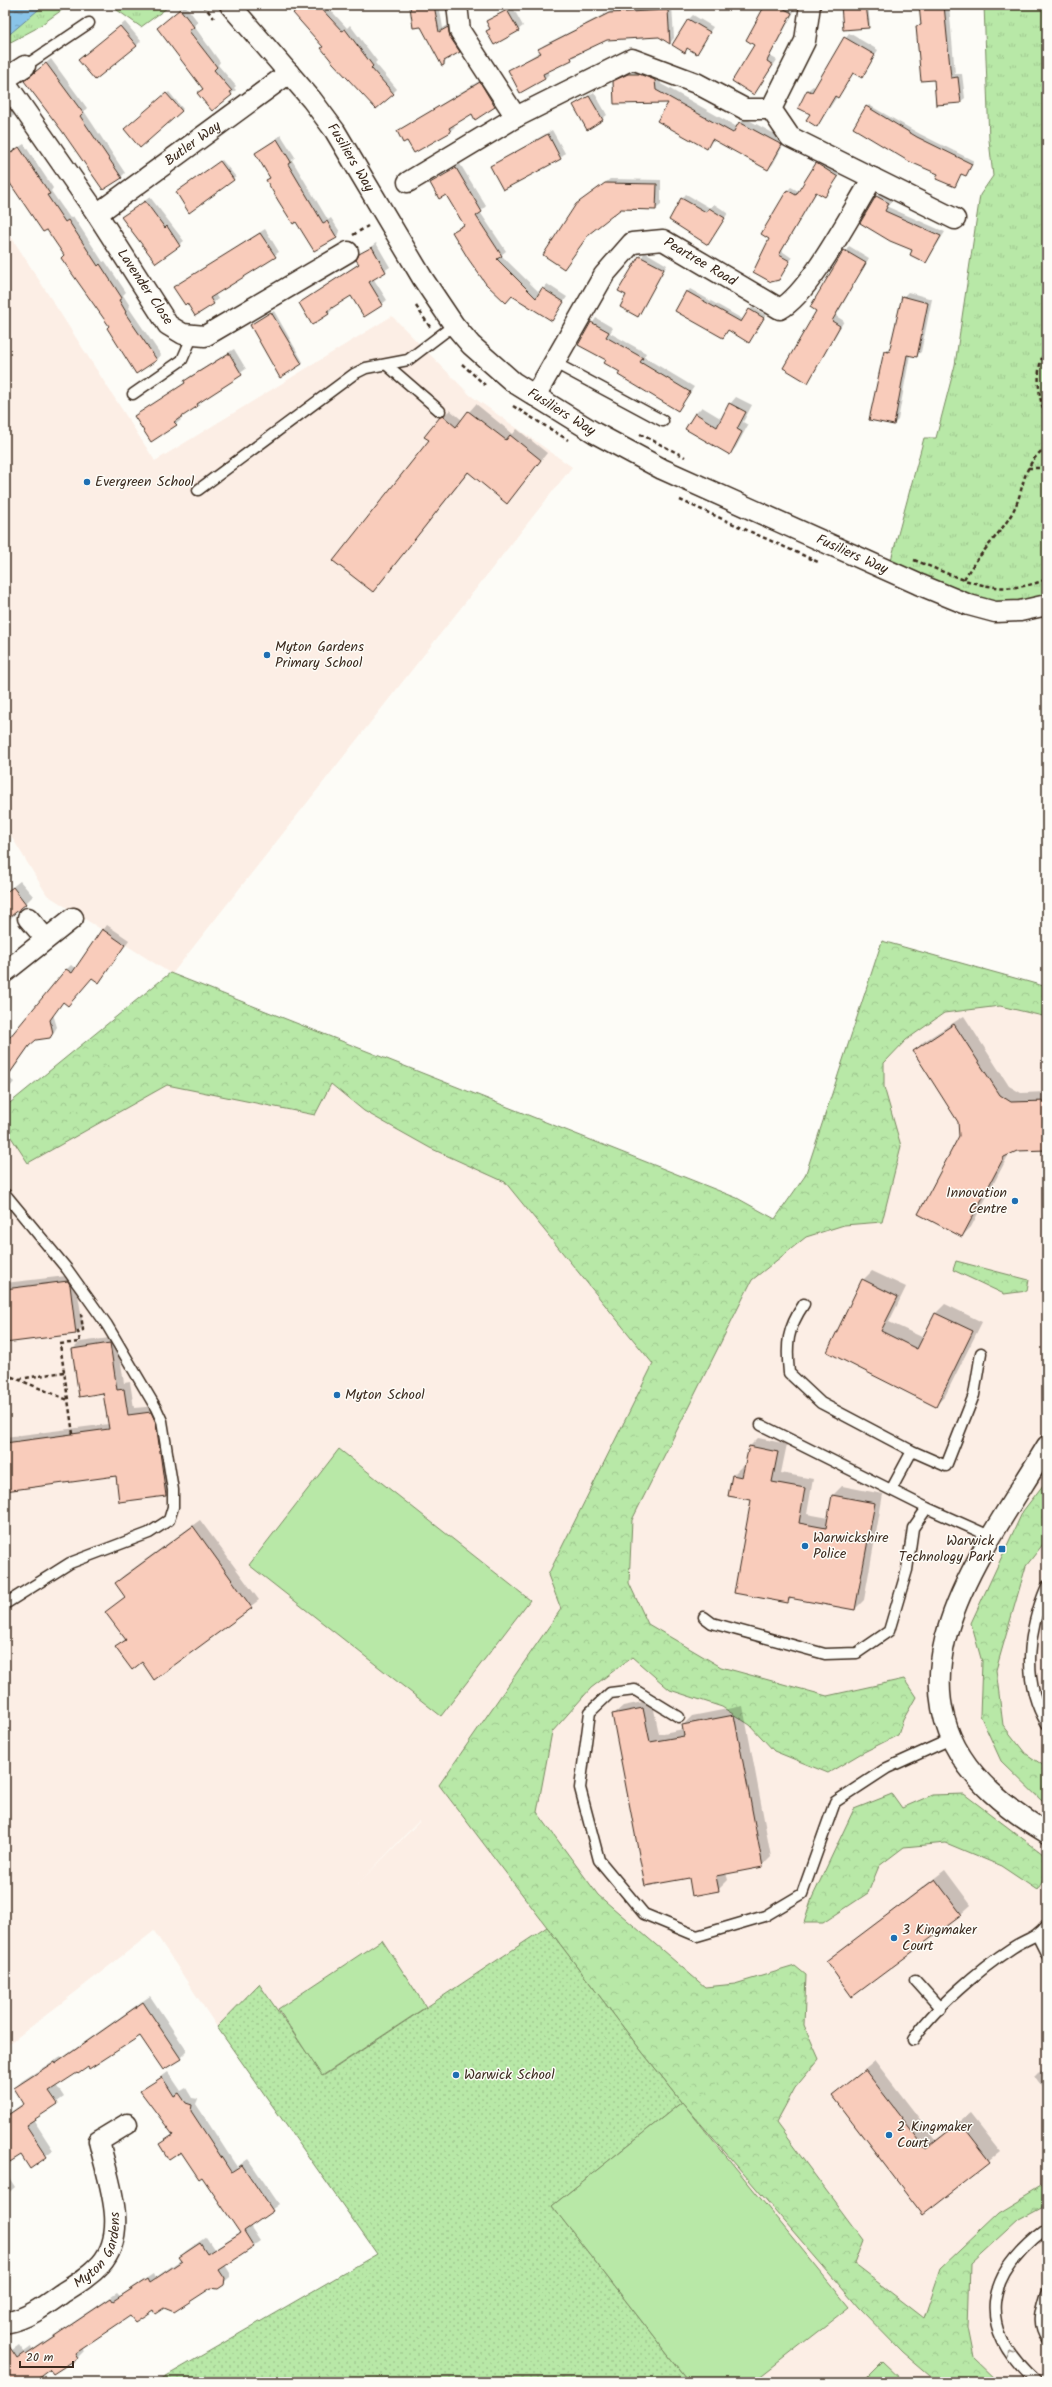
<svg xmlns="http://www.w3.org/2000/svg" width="1052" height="2387" font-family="Kalam,sans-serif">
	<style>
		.built { fill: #fceee5; fill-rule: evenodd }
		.grass { fill: url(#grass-tufts); stroke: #7a8962 }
		.forest { fill: url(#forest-crowns); stroke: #7a8962 }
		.park { fill: url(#park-dots); stroke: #7a8962 }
		.pitch { fill: #b8e8a7; stroke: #7a8962 }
		.water { fill: url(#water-ripples); stroke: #6a8698 }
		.shadow { fill: #0003 }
		.building { fill: #f9ccbb; stroke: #3b2a1e }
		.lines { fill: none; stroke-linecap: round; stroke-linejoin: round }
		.lane-casing { stroke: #3b2a1e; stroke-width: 13 }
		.street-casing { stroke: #3b2a1e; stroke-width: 23 }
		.path { stroke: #3b2a1e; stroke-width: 2.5; stroke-dasharray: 4 3; stroke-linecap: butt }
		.lane { stroke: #fdfcf7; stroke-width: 10 }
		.street { stroke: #fdfcf7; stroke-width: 20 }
		.oneway { stroke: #9c938a }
		.poi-dot { fill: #1f6fb2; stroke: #fdfcf7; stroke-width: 1.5 }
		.labels { text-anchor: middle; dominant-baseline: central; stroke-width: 3; stroke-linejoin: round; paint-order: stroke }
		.street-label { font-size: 14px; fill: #3b2a1e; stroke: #fdfcf7 }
		.poi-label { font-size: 14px; fill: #3b2a1e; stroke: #fdfcf7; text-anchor: start }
	</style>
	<defs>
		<pattern id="grass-tufts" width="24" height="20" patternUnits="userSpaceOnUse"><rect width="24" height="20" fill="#b8e8a7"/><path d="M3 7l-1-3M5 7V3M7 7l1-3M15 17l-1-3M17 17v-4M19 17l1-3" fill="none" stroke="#9fc78f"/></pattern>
		<pattern id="forest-crowns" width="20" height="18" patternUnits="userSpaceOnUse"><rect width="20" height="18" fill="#b8e8a7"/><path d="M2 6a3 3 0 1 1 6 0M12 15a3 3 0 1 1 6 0" fill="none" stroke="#9fc78f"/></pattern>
		<pattern id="park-dots" width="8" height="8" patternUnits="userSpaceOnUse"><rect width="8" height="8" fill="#b8e8a7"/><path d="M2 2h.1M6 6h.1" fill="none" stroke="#9fc78f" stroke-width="1.8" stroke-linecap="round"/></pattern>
		<pattern id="water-ripples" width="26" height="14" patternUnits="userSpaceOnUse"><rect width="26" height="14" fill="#89c4e9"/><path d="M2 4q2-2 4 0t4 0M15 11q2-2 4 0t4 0" fill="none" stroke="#719fbc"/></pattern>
	</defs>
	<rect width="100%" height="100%" fill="#fdfcf7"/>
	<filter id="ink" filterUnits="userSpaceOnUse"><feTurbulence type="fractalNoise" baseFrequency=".025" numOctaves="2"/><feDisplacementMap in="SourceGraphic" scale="8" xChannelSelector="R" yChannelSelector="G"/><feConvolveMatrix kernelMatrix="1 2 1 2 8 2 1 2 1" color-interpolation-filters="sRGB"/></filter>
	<g filter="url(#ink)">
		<!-- built -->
		<path class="built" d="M5,227L155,461L392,316L470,395L572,467L172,974L737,1198L775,1219L805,1176L882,941L1047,987V2382H156L377,2254L217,2027L154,1931L5,2047V1107L170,973L47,895L5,826ZM419,1821V1822L357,1885L405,1835Z"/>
		<!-- grass -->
		<path class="grass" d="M5,5H69L35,29L5,45Z
			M110,5H171L141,27Z
			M984,5H1047V605L1020,611L888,571L924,438H936L955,365L980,195L993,176L989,140Z"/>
		<!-- forest -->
		<path class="forest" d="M882,941L1047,987V1017L1000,1006L944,1013L906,1040L884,1063V1087L901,1146L882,1222L844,1225L806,1237L752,1280L632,1520L629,1583L648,1624L721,1667L827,1696L904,1679L916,1697L903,1720L898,1735L860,1754L828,1773L774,1751L750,1725L722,1707L670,1690L632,1657L591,1688L552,1732L537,1812L598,1895L705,1987L735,1984L795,1966L806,1975L804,2025L819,2059L795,2088L776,2123L863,2240L854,2264L924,2318L941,2268L999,2213L1047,2184V2204L1019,2219L970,2264L968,2328L974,2358L999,2382H937L902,2352L859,2308L682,2102L639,2048L439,1785L561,1609L548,1575L653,1364L505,1182L430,1148L364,1111L331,1084L315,1115L167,1085L28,1163L5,1128V1107L170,973L737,1198L775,1219L805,1176Z
			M956,1261L1029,1280L1027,1291L1004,1294L953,1270Z
			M1047,1480V1539L1026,1566L996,1670L1003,1725L1025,1753L1047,1768V1806L1001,1761L980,1715L982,1662L971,1623L1023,1511Z
			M892,1794L902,1808L932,1795L964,1794L1043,1854C1049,1870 1046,1877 1037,1890L1001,1866L946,1843L904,1847L879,1866L868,1893L823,1923H804L812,1898L854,1809Z"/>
		<!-- park -->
		<path class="park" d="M547,1927L639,2048L682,2102L552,2206L689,2382H156L377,2254L217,2027L259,1984L323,2076Z"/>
		<!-- pitch -->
		<path class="pitch" d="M339,1449L530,1600L441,1716L249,1565Z
			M382,1940L426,2007L322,2076L278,2009Z
			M682,2102L849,2307L753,2382H689L552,2206Z
			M882,2361L904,2382H861Z"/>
		<!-- water -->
		<path class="water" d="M5,5H44L5,38Z"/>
		<!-- shadow -->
		<path class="shadow" d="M185,5L198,22L194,26L220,62L218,65L236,86L234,88L236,90L231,94L199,93L203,88L163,24Z
			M303,5H326L347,28L350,25L377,61L375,63L397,89L393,93L324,46Z
			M413,5H439L443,28L452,23L464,47L448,58L444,64L411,7Z
			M766,5H789L796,8L770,56L777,60L754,94L756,44Z
			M842,5H868L870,25L868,27Z
			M919,5H949L955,74H962L965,98L960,102L935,79L917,26L921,23Z
			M512,6L523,26L518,30L487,32L491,28L487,22Z
			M672,6L674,38L670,43L660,36L607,39L548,71L549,74L545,78L520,91L509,71L541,51L540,49L544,45L615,9Z
			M693,15L713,27L696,52L688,47L684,51L688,20Z
			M125,22L141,41L136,46L84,56Z
			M849,33L878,50L861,76L854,72L817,126L811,114L799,107L808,90L813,86L816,88Z
			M51,59L87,108L84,111L125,173L121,177L55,118L29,77Z
			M634,69L660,75L661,84L737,127L745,118L786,140L773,164L768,169L714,139L706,148L670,102L614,82L620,76Z
			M484,78L499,102L495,106L475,118L472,113L453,124L455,127L450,131L407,139L398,131Z
			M169,92L183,109L140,147L127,127Z
			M594,92L607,115L588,129L574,105Z
			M5,95L17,113L5,122Z
			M869,105L920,134L974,161L968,172L966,175L962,173L955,186L867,107Z
			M552,130L565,153L560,158L491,166Z
			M281,135L295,157L292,160L328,220L331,218L340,232L336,237L297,221L267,180L270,177L256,153Z
			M24,144L53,188L51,191L70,218L73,216L103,262L105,261L126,292L123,295L130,306L129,308L161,355L157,360L110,326L47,228L5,174V156Z
			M222,160L236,177L189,211L179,191Z
			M820,161L840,173L825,196L817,191L782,251L792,258L779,279L771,239L763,234L788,190L791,187L800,192Z
			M460,164L486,206L480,212L506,251L501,255L540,293L547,284L567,297L552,319L454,232L464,224L446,194L431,184Z
			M610,179L661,180V205L656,209L577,205Z
			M881,192L893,199L888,207L945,232L926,262L914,250L890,240L876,197Z
			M686,194L710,208L714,204L728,213L708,244L682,199Z
			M150,197L184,241L156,262L123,217Z
			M265,229L279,252L215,294L218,299L213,303L187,302L175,288Z
			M376,243L390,267L373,278L387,300L382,304L351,294L332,307L333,309L329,313L313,323L300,303L359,263L360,255Z
			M849,246L869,258L836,316L844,321L808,382L818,311L811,307Z
			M645,252L667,265L638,316L628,295L620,290Z
			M690,289L744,320L752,307L766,315L749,342L729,329L723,337L687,292Z
			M908,292L932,299L921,352L916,356L910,355L898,420L894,424L870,420L885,351L891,347L903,297Z
			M274,311L303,362L301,363L253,323Z
			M596,318L613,328L610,333L646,353L644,357L694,387L678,410L607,360L579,344Z
			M234,349L246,369L201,400L202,401L198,406L179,418L181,420L176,424L135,416L186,382L189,377Z
			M736,397L752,405L743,422L748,425L736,447L730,454L695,414L702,407L722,419L730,404Z
			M476,404L513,434L517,429L547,453L507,503L469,472L373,591L441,418L450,410L462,420Z
			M20,881L33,896L5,924V893Z
			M107,925L129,940L99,982L93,977L64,1001L53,1014L57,1027L54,1032L49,1037L36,1039L33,1041L8,1077L14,1082L5,1093V1041L12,1033L14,1034L67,969L71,965L76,969Z
			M964,1016L1009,1086L1021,1093L1047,1092V1149L1016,1150L1009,1154L971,1227L962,1236L959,1121L914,1052L923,1042Z
			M872,1271L906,1287L889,1322L924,1338L936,1313L945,1304L982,1322L945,1396L936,1405L828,1352L863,1280Z
			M75,1275L83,1326L76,1333L5,1342V1283Z
			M117,1337L124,1383L130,1382L134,1408L158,1406L173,1488L166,1495L120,1500L117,1475L5,1490V1437L109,1424L104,1392L73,1349L80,1342Z
			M758,1438L787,1444L781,1473L813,1479L807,1514L829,1518L833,1495L842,1486L883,1494L864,1600L855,1609L792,1598L788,1602L752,1499L733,1475L742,1466L745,1467L749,1447Z
			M200,1520L259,1600L155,1678L142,1661L117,1647L126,1638L107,1612L126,1596L116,1583L123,1576Z
			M652,1700L659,1734L683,1729V1725L692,1716L743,1706L771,1857L762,1866L726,1873L728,1880L718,1890L690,1876L613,1715L623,1706Z
			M945,1870L971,1905L961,1914L852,1996L827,1961Z
			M150,1996L187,2051L180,2058L140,2034L77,2071L56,2085L64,2097L33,2119L53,2150L30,2167L21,2153L5,2164V2116L25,2102L15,2088L22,2081L61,2056L62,2058Z
			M875,2061L936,2140L970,2114L1000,2152L923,2213L833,2096Z
			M1047,2065V2093L1035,2077Z
			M168,2072L181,2091L186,2088L192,2098L198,2099L196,2104L237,2167L248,2159L279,2204L250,2226L260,2241L225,2265L230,2273V2278L223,2284L211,2287L164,2307L131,2314L81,2348L84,2351L78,2357L53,2373L51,2369L32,2382H5V2355L19,2345L24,2352L31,2347L32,2350L117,2293L120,2296L153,2274L155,2278L182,2259L180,2257L186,2251L206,2237L214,2249L240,2232L203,2176L182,2151L160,2144L173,2134L142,2091Z
			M5,2171L15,2187L5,2196Z"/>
		<!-- building -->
		<path class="building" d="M302,5H318L342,31L345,29L373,66L371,68L394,94L376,109L333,63L321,48L323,47L293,13Z
			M418,5H434L439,32L448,27L450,37L460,52L444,61V65L442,66L421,27L413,28L410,7Z
			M765,5H777L792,13L767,61L773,65L754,95L732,81L754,45L746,40Z
			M841,5H866L869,28L843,30Z
			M919,5H944L951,78L958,77L961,103L936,105L934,80L921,81L916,26L921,25Z
			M180,9L194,27L189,31L217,67L214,70L232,91L230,92L232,95L212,111L197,93L203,89L157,28Z
			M507,10L519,31L494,45L486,31L490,29L486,21Z
			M668,10L670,44L659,37L607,40L571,57L572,60L543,74L545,79L520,93L508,70L541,53L538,49L609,13Z
			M688,19L710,32L697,54L687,48L685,53L672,45Z
			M120,26L137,46L95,80L78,60Z
			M844,37L875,55L862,78L853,73L838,98L835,96L817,127L806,120L810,114L798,108L807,90L812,92Z
			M46,63L83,113L80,116L122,178L103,190L62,131L24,81Z
			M628,74H639L655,80L656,90L733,133L739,122L782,145L768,170L712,139L707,149L657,121L668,103L614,104L613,81Z
			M480,82L495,107L475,120L472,114L449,128L451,132L414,153L407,141L403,143L397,131Z
			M166,93L182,111L140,148L124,129Z
			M589,96L603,120L587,130L573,105Z
			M866,106L917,137L972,164L966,176L961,174L955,187L936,179L938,174L908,161L853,128Z
			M548,134L561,159L503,190L490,166Z
			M277,139L291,162L288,164L323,223L327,221L337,238L314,251L296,222L293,224L279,202L266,180L270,178L255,153Z
			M19,147L50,194L47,195L65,222L68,220L98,266L100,264L122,298L119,300L126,312L125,313L157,360L136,374L107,328L109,326L61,258L64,255L47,230L43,232L5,176V157Z
			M220,161L234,180L189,213L176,192Z
			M816,163L838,177L825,197L816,192L779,255L790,261L779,280L771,282L753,272L769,239L761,234L787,190L796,195Z
			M456,168L482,212L476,216L502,256L497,259L536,298L542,288L564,302L552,321L512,296L506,303L486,284L469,260L452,232L464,225L446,195L439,199L430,183Z
			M605,183L657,184L656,210L621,209L589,234L564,269L543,255L576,204Z
			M876,196L889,203L885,211L941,236L926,263L910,255L912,250L890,241L860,223Z
			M681,198L706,212L709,208L725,218L708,245L669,220Z
			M145,201L165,228L167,226L180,246L156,263L121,217Z
			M260,233L276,257L210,298L214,304L195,316L187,303L185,305L173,287Z
			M372,247L386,272L369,282L383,305L364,317L351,296L327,311L329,314L312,325L299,303L359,264L356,260L359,254Z
			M844,250L866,263L832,321L840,326L808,383L783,368L816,311L810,307Z
			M639,256L664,269L638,317L620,307L626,295L618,291Z
			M686,291L741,322L749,309L764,318L749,343L728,330L723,338L675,311Z
			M902,296L928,303L917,357L907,355L894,425L869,420L884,351L889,352Z
			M271,312L302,364L280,378L250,325Z
			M591,322L609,332L606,337L643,358L640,362L690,392L678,411L618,375L620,372L604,363L606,360L578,345Z
			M229,353L242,375L197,404L198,406L174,422L177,425L151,442L134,416L185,383L184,381Z
			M729,403L746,412L737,429L742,432L730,455L685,429L695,413L717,427Z
			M468,411L506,440L510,435L541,460L507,504L468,472L373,592L333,561L429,440L424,437L440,417L443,416L456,427Z
			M13,887L26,904L5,921V893Z
			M102,929L125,945L99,983L92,978L68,1006L63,1002L50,1020L53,1033L50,1038L36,1040L29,1046L5,1080V1043L66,969L72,973Z
			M954,1024L1000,1095L1011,1102L1047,1101V1150L1017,1151L1004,1157L962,1237L918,1214L959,1136L958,1122L913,1051Z
			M862,1279L898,1297L881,1331L917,1349L935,1313L973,1331L936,1407L827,1352Z
			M68,1281L70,1285L76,1334L5,1343V1289Z
			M110,1343L117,1390L124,1389L128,1415L151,1412L156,1423L166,1496L119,1502L116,1476L5,1491V1443L109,1429L103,1393L79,1397L72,1349Z
			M749,1446L778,1452L772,1482L805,1488L799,1523L826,1528L832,1495L875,1503L855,1610L789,1598L788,1603L734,1593L751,1500L728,1496L732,1475L742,1477Z
			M193,1526L252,1608L154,1680L142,1662L132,1670L115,1647L126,1640L105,1612L125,1597L115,1583Z
			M643,1708L650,1742L684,1736L682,1725L734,1715L763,1867L716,1876L719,1891L692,1896L689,1878L645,1886L612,1714Z
			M935,1879L962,1915L852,1997L826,1961Z
			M143,2002L181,2059L163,2070L140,2036L89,2069L88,2067L78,2074L77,2073L49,2091L58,2104L26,2125L47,2157L30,2169L21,2155L5,2165V2117L24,2104L14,2088L54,2062L55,2064Z
			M865,2070L926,2149L960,2122L991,2162L923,2215L832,2096Z
			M162,2077L174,2096L179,2093L186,2103L192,2105L191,2111L231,2172L242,2165L273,2211L244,2231L254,2247L219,2270L225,2279L224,2285L218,2289L211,2288L174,2312L164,2308L155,2314L153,2310L135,2322L130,2316L75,2353L78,2358L53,2374L50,2370L34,2382H5V2340L17,2358L24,2353L26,2355L111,2298L113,2301L147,2279L149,2283L182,2261L179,2257L200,2243L207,2254L240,2233L202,2177L199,2179L181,2152L169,2160L159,2144L173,2135L140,2091Z"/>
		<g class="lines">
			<!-- lane casing -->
			<g class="lane-casing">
				<path id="lane" d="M25,66L89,23
					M555,363L663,421
					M388,366L440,411
					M133,394L182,360L193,335
					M198,490L354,374L366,368L408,360L454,325
					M5,1194L67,1269L107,1325L156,1408L162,1421L173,1490V1507L169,1520L149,1533L70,1563L5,1604
					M804,1304C787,1329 786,1344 789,1373L821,1403L912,1451L891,1490L927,1508
					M761,1425L891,1490
					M912,1451L946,1466L974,1395L981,1353
					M1047,1586C1028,1630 1021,1681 1047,1724
					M704,1617L712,1623L825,1654L857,1653L889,1631L907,1570L913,1528L927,1508L992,1537
					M679,1717L635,1690L610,1693L590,1712L580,1788L599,1860L644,1914L697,1936L765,1916L802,1894L835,1802L887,1768L951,1739
					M1037,1935L1047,1955
					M915,1980L941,2009
					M913,2040C933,2009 981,1968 1012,1948C1027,1938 1035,1939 1047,1924
					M1047,2292C1042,2309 1036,2323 1047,2338
					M1036,2382C975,2328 984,2275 1047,2228"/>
			</g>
			<!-- street casing -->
			<g class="street-casing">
				<g id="street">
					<path id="s1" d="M230,5L312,100L335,131L423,279L454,325L471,345L513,382L595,433L662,469L918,584L969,605L995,612L1020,611L1047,605"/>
					<path d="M457,5L460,31L516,117"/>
					<path d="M810,5L805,41L771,109L790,137L955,219"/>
					<path d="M5,79L25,66"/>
					<path d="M5,82L97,214L168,325L183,334L205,336L348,252"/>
					<path d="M408,182L516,117L632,59L696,83L745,109H771"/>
					<path id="s2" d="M97,214L289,73"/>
					<path id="s3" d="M535,396L604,275L632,243L663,240L780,309C811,292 852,211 873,178"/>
					<path d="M28,918L46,939"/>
					<path d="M5,972L73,918"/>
					<path d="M1047,1446C985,1550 874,1683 991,1792C1008,1808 1027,1821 1047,1833"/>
					<path id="s4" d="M5,2323C28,2319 46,2305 64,2292C77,2284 90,2276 101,2264C130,2231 107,2178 99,2141L127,2124"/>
				</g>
			</g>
			<!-- path -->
			<path class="path" d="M203,5L214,18
				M1047,7V19
				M353,235L368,226
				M416,306L430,327
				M1047,351C1033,362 1039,405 1047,419
				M462,364L485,385
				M513,406L568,440
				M640,434L685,457
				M1028,468H1047
				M680,500L818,562
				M914,560C960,578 997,600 1047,579
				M964,579C977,556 997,538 1011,515C1027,488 1018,469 1047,446
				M5,1374L68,1400
				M19,1379L64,1372
				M73,1434L60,1344L80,1342L78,1331L83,1330L81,1314"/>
			<!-- lane -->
			<use href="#lane" class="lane"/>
			<!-- street -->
			<use href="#street" class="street"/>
		</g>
		<!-- one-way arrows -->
		<defs><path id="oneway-chevron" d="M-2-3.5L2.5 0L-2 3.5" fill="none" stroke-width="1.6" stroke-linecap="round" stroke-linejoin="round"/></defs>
		<use class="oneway" href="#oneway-chevron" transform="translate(1010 2353) rotate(-123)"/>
	</g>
	<!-- markers -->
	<g class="poi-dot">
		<circle cx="87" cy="482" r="4"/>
		<circle cx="267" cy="655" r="4"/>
		<circle cx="1015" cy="1201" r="4"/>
		<circle cx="337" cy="1395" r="4"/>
		<circle cx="805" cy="1546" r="4"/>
		<rect x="998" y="1545" width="8" height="8" rx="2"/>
		<circle cx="894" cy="1938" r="4"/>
		<circle cx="456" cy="2075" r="4"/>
		<circle cx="889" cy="2135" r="4"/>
	</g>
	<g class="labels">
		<!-- street labels -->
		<g class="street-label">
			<text stroke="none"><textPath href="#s2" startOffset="119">Butler Way</textPath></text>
			<text stroke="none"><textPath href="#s1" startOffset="195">Fusiliers Way</textPath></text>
			<text stroke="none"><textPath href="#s3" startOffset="256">Peartree Road</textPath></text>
			<text transform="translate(145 287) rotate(56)">Lavender Close</text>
			<text stroke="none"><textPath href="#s1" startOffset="531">Fusiliers Way</textPath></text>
			<text stroke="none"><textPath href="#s1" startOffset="855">Fusiliers Way</textPath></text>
			<text stroke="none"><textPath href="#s4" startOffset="125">Myton Gardens</textPath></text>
		</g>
		<!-- poi labels -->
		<g class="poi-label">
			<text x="95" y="482">Evergreen School</text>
			<text x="275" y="647">Myton Gardens<tspan x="275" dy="16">Primary School</tspan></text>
			<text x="1007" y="1193" text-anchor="end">Innovation<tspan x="1007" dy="16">Centre</tspan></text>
			<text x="345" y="1395">Myton School</text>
			<text x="813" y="1538">Warwickshire<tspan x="813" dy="16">Police</tspan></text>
			<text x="994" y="1541" text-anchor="end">Warwick<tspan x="994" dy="16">Technology Park</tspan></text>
			<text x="902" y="1930">3 Kingmaker<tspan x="902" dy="16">Court</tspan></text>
			<text x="464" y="2075">Warwick School</text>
			<text x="897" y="2127">2 Kingmaker<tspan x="897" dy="16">Court</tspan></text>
		</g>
	</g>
	<!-- margin -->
	<rect width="1052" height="2387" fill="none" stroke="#fdfcf7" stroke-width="20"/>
	<rect x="10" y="10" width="1032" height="2367" fill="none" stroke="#3b2a1e" stroke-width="1.5" filter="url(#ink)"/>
	<!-- scale -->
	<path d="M20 2361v6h53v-6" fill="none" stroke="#3b2a1e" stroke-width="2"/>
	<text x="26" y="2361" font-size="12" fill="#3b2a1e" stroke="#fdfcf7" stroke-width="3" paint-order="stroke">20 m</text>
</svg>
